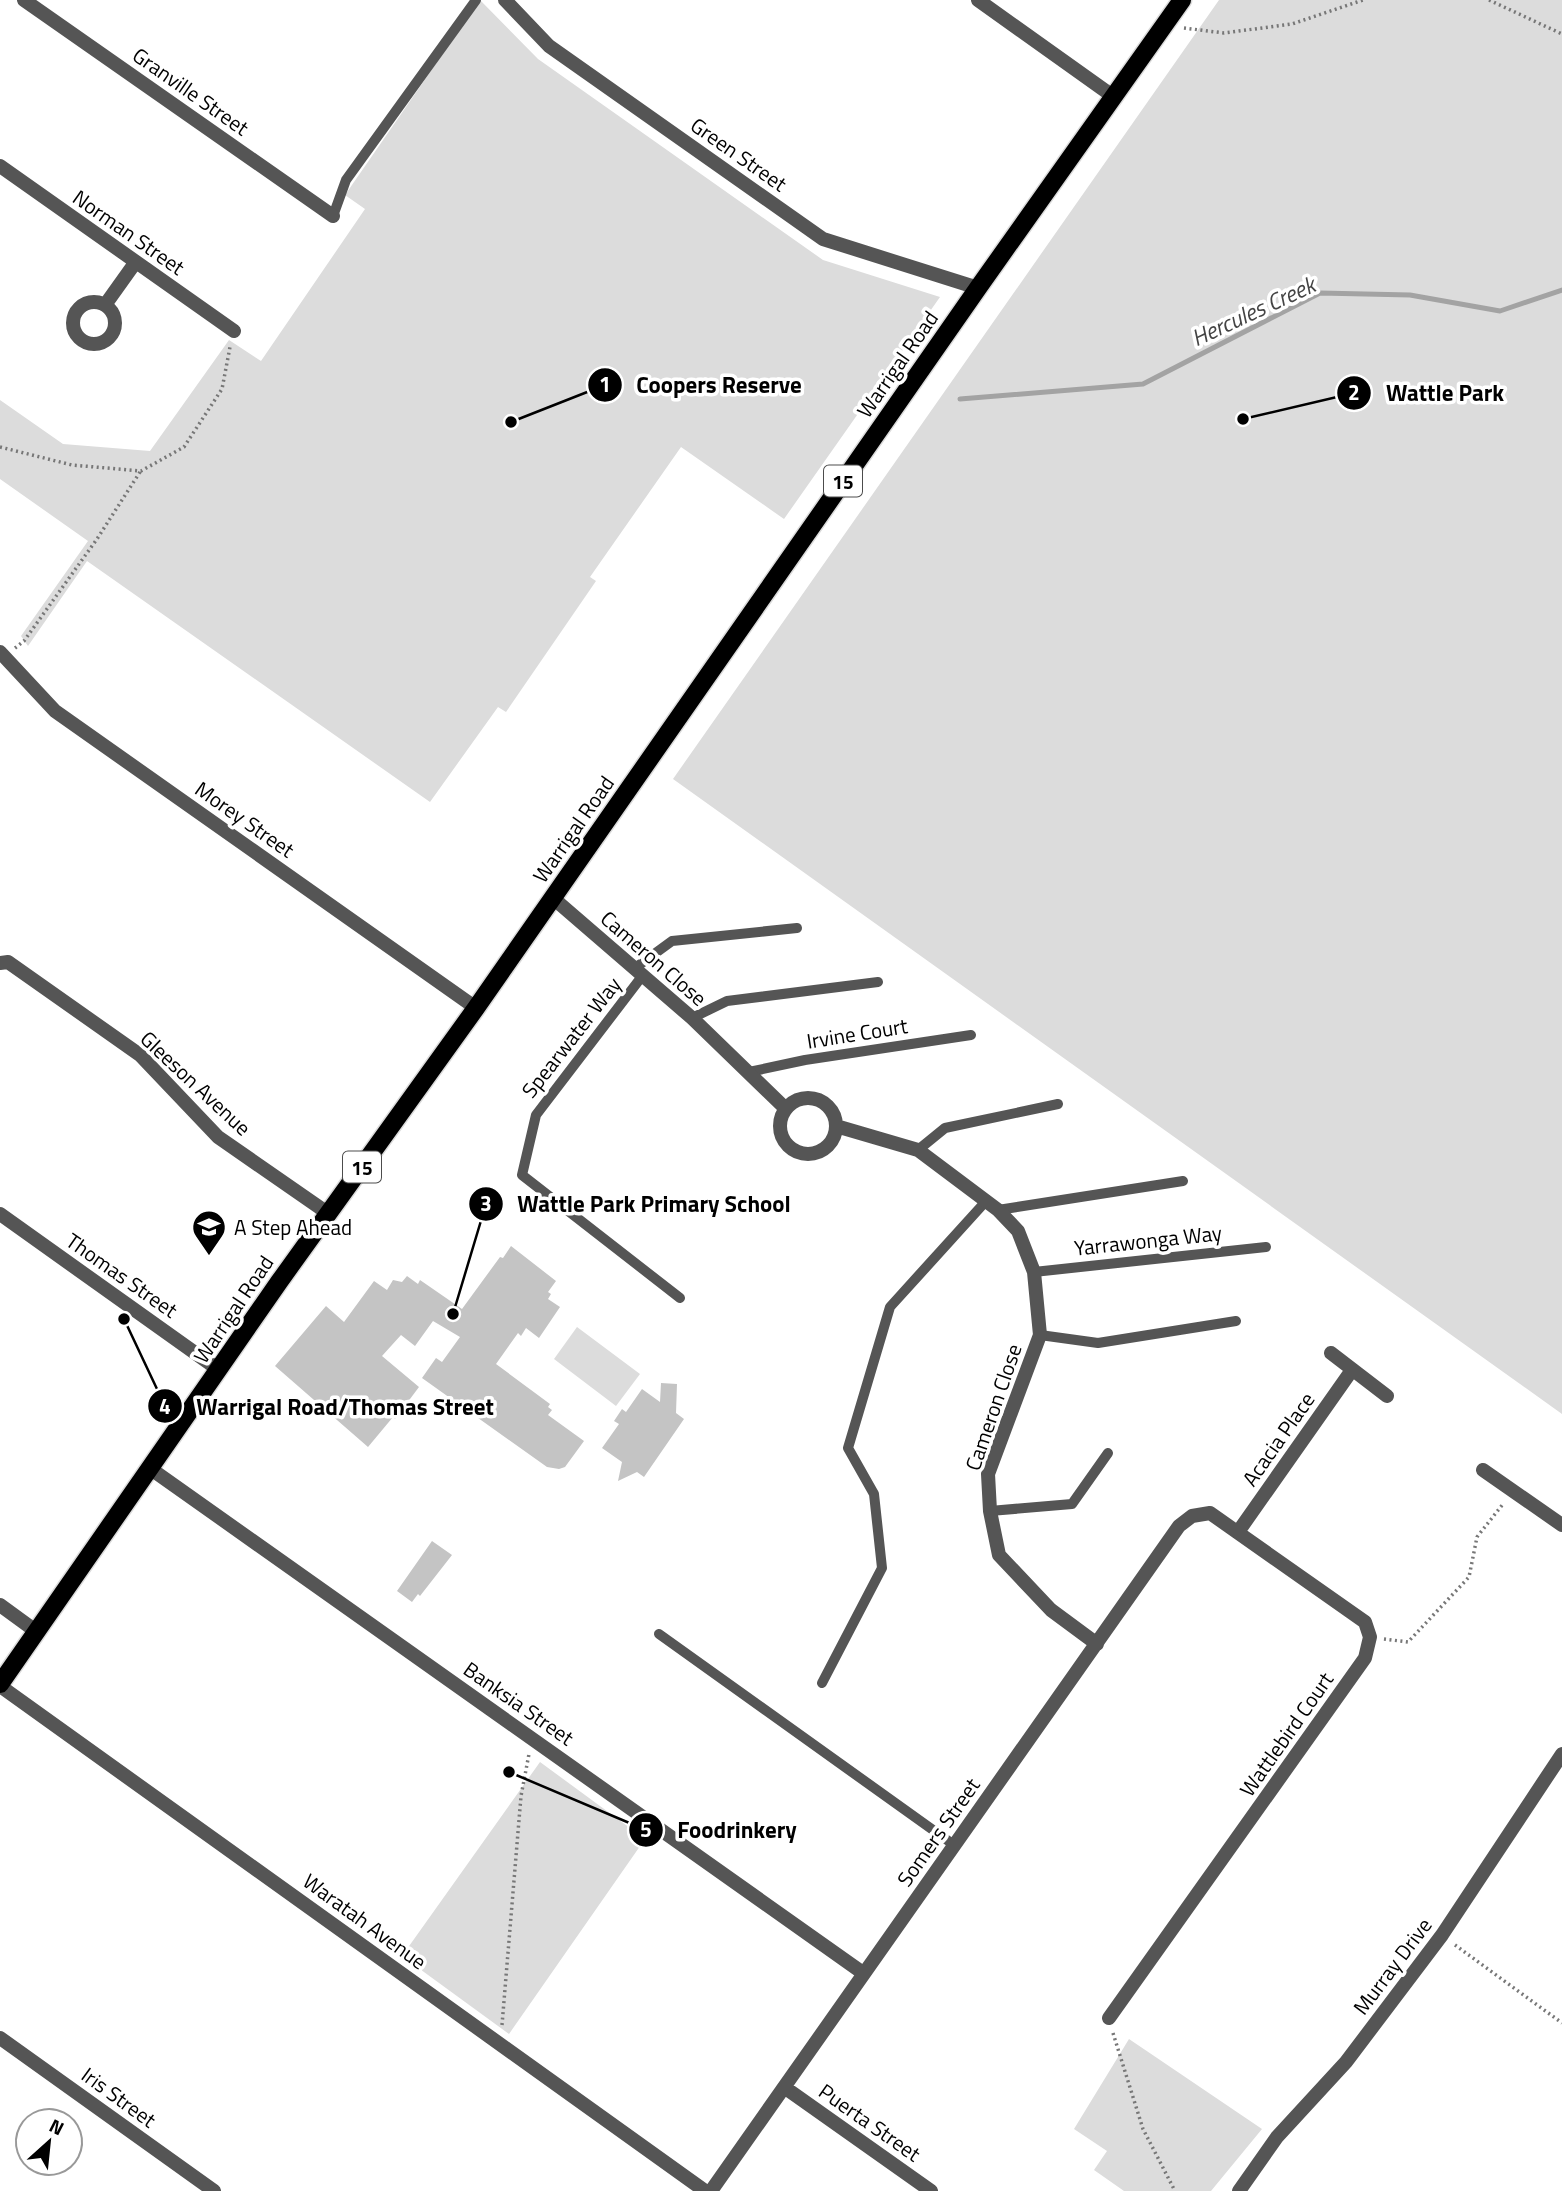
<svg xmlns="http://www.w3.org/2000/svg" width="1562" height="2191" font-family="'Titillium Web',sans-serif">
	<style>
		.green { fill: #dcdcdc }
		.lines { fill: none; stroke-linecap: round; stroke-linejoin: round }
		.stream { stroke: #a3a3a3; stroke-width: 5 }
		.building { fill: #c4c4c4 }
		.primary-casing { stroke: #dbdbdb; stroke-width: 21 }
		.path { stroke: #777; stroke-width: 3.5; stroke-dasharray: 2 3.5; stroke-linecap: butt }
		.lane { stroke: #555; stroke-width: 10 }
		.street { stroke: #555; stroke-width: 14 }
		.primary { stroke: #000; stroke-width: 18 }
		.labels { text-anchor: middle; dominant-baseline: central; stroke-width: 7; stroke-linejoin: round; paint-order: stroke }
		.shield { fill: #fff; stroke: #4c4c4c; stroke-width: 2 }
		.shield-label { font-size: 19px; font-weight: bold; fill: #000 }
		.street-label { font-size: 21px; fill: #000; stroke: #fff }
		.poi-label { font-size: 21px; fill: #000; stroke: #fff; text-anchor: start }
		.water-label { font-size: 23px; font-style: italic; fill: #444; stroke: #fff }
		.leader { fill: none; stroke: #000; stroke-width: 2.5 }
		.callout-dot { fill: #000; stroke: #fff; stroke-width: 2.5 }
		.mark-label { font-size: 21px; text-anchor: middle; font-weight: bold; fill: #fff }
		.callout-label { font-size: 23px; text-anchor: middle; font-weight: bold; fill: #000; stroke: #fff; stroke-width: 7; stroke-linejoin: round; paint-order: stroke }
	</style>
	<rect width="100%" height="100%" fill="#fff"/>
	<!-- green -->
	<path class="green" d="M480,0L538,59L823,260L940,297L784,519L681,447L590,577L596,581L506,712L498,707L430,802L87,561L28,646L21,636L88,541L0,479V400L63,444L150,451L229,340L261,361L365,209L345,195Z
		M1219,0H1562V1414L673,779Z
		M577,1327L640,1374L616,1406L554,1359Z
		M540,1762L645,1839L509,2034L402,1956Z
		M1129,2039L1262,2129L1211,2191H1124L1094,2170L1107,2151L1074,2129Z"/>
	<g class="lines">
		<!-- stream -->
		<path class="stream" d="M960,399L1143,384L1320,293L1410,295L1500,311L1562,290"/>
	</g>
	<!-- building -->
	<path class="building" d="M511,1246L556,1281L548,1292L551,1294L548,1299L560,1307L539,1338L526,1328L521,1336L518,1333L496,1364L550,1404L548,1407L552,1410L548,1415L584,1441L565,1467L559,1469L547,1467L422,1378L436,1358L442,1362L460,1337L433,1321L415,1346L401,1335L382,1356L419,1387L395,1419L393,1417L368,1447L275,1366L326,1306L344,1322L374,1281L387,1290L393,1280L402,1282L407,1276L418,1284L420,1280L462,1309L500,1257L503,1258Z
		M661,1383L677,1384L676,1413L684,1419L644,1477L637,1472L618,1481L622,1462L602,1448L619,1424L614,1421L622,1409L626,1412L642,1389L660,1402Z
		M432,1541L452,1555L420,1596L418,1594L412,1602L397,1591Z"/>
	<g class="lines">
		<!-- primary casing -->
		<g class="primary-casing">
			<path id="primary" d="M0,1684L279,1282L476,1008L978,288L1182,0"/>
		</g>
		<!-- path -->
		<path class="path" d="M1489,0L1562,34
			M1184,28L1224,33L1292,24L1363,0
			M0,447L72,465L141,471L184,447L222,389L230,347
			M15,648L24,641L97,539L140,472
			M1384,1639L1408,1642L1469,1577L1477,1537L1503,1504
			M1455,1945L1562,2023
			M502,2025L521,1796L529,1754
			M1113,2033L1143,2129L1175,2191"/>
		<!-- lane -->
		<path class="lane" d="M333,216L346,180L476,0
			M635,968L672,941L797,928
			M643,975L536,1115L522,1175L680,1298
			M692,1018L727,1001L878,982
			M749,1072L805,1060L971,1035
			M918,1150L945,1128L1058,1104
			M998,1210L1183,1181
			M1034,1272L1266,1247
			M1040,1335L1098,1343L1236,1321
			M990,1511L1072,1504L1108,1453
			M659,1634L954,1845
			M822,1683L882,1568L874,1494L848,1448L890,1307L987,1200"/>
		<!-- street -->
		<path class="street" d="M24,0L333,216
			M505,0L549,46L823,239L978,288
			M978,0L1114,97
			M0,166L234,331
			M73 323a21 21 0 1 1 42 0a21 21 0 1 1-42 0Z
			M105,305L135,263
			M0,652L55,711L476,1008
			M553,898L692,1018L786,1109
			M0,963L8,962L140,1055L218,1137L329,1214
			M780 1126a28 28 0 1 1 56 0a28 28 0 1 1-56 0Z
			M836,1126L918,1150L998,1210L1018,1231L1034,1272L1040,1335L988,1474L990,1511L999,1555L1051,1610L1097,1644
			M0,1214L219,1370
			M1331,1353L1387,1396
			M151,1469L863,1973
			M1483,1470L1562,1525
			M1238,1532L1352,1370
			M0,1605L37,1632
			M0,1686L705,2191
			M0,2038L214,2191
			M784,2087L931,2191
			M711,2191L1179,1526L1192,1516L1210,1513L1365,1622L1370,1637L1365,1658L1109,2018
			M1239,2191L1277,2137L1346,2062L1442,1935L1562,1754"/>
		<!-- primary -->
		<use href="#primary" class="primary"/>
	</g>
	<!-- icons -->
	<defs>
		<g id="school-pin" transform="scale(1.75)"><path d="M0 17L-7.5 6A9.5 9.5 0 1 1 7.5 6Z" fill="#000" stroke="#fff"/><path d="M0-5L7-2L0 1L-7-2ZM-4 1L0 2.5L4 1V4Q0 6-4 4Z" fill="#fff"/></g>
	</defs>
	<g fill-rule="evenodd">
		<use href="#school-pin" x="209" y="1227"/>
	</g>
	<g class="labels">
		<!-- shield labels -->
		<g class="shield">
			<rect x="824" y="465.5" width="38" height="31" rx="5"/>
			<rect x="343" y="1151.5" width="38" height="31" rx="5"/>
		</g>
		<g class="shield-label">
			<text x="843" y="481">15</text>
			<text x="362" y="1167">15</text>
		</g>
		<!-- street labels -->
		<g class="street-label">
			<text transform="translate(191 91) rotate(35)">Granville Street</text>
			<text transform="translate(739 154) rotate(35)">Green Street</text>
			<text transform="translate(129 232) rotate(35)">Norman Street</text>
			<text transform="translate(897 364) rotate(-55)">Warrigal Road</text>
			<text transform="translate(245 819) rotate(35)">Morey Street</text>
			<text transform="translate(573 829) rotate(-55)">Warrigal Road</text>
			<text transform="translate(654 958) rotate(41)">Cameron Close</text>
			<text transform="translate(857 1033) rotate(-9)">Irvine Court</text>
			<text transform="translate(571 1037) rotate(-52)">Spearwater Way</text>
			<text transform="translate(196 1083) rotate(43)">Gleeson Avenue</text>
			<text transform="translate(1148 1240) rotate(-6)">Yarrawonga Way</text>
			<text transform="translate(122 1275) rotate(35)">Thomas Street</text>
			<text transform="translate(233 1309) rotate(-56)">Warrigal Road</text>
			<text transform="translate(993 1407) rotate(-71)">Cameron Close</text>
			<text transform="translate(1278 1439) rotate(-55)">Acacia Place</text>
			<text transform="translate(519 1703) rotate(35)">Banksia Street</text>
			<text transform="translate(1286 1734) rotate(-55)">Wattlebird Court</text>
			<text transform="translate(938 1832) rotate(-55)">Somers Street</text>
			<text transform="translate(365 1921) rotate(36)">Waratah Avenue</text>
			<text transform="translate(1392 1966) rotate(-53)">Murray Drive</text>
			<text transform="translate(119 2097) rotate(36)">Iris Street</text>
			<text transform="translate(870 2122) rotate(35)">Puerta Street</text>
		</g>
		<!-- poi labels -->
		<g class="poi-label">
			<text x="234" y="1227">A Step Ahead</text>
		</g>
		<!-- water labels -->
		<g class="water-label">
			<text transform="translate(1253 311) rotate(-25)">Hercules Creek</text>
		</g>
	</g>
	<!-- callouts -->
	<path class="leader" d="M511 422L605 385M1243 419L1354 393M453 1314L486 1204M124 1319L165 1406M509 1772L646 1830"/>
	<g class="callout-dot">
		<circle cx="511" cy="422" r="7"/>
		<circle cx="1243" cy="419" r="7"/>
		<circle cx="453" cy="1314" r="7"/>
		<circle cx="124" cy="1319" r="7"/>
		<circle cx="509" cy="1772" r="7"/>
		<circle cx="605" cy="385" r="18"/>
		<circle cx="1354" cy="393" r="18"/>
		<circle cx="486" cy="1204" r="18"/>
		<circle cx="165" cy="1406" r="18"/>
		<circle cx="646" cy="1830" r="18"/>
	</g>
	<g class="mark-label">
		<text x="605" y="392">1</text>
		<text x="1354" y="400">2</text>
		<text x="486" y="1211">3</text>
		<text x="165" y="1414">4</text>
		<text x="646" y="1837">5</text>
	</g>
	<g class="callout-label">
		<text x="719" y="393">Coopers Reserve</text>
		<text x="1445" y="401">Wattle Park</text>
		<text x="654" y="1212">Wattle Park Primary School</text>
		<text x="345" y="1415">Warrigal Road/Thomas Street</text>
		<text x="737" y="1838">Foodrinkery</text>
	</g>
	<!-- north arrow -->
	<g transform="translate(49 2142) rotate(27)"><circle r="33" fill="#ffffff" stroke="#999999" stroke-width="2"/>
	<path d="M0-5L12 26L0 18L-12 26Z" fill="#000000"/>
	<text y="-10" font-size="19" font-weight="bold" text-anchor="middle" fill="#000000">N</text>
	</g>
</svg>
